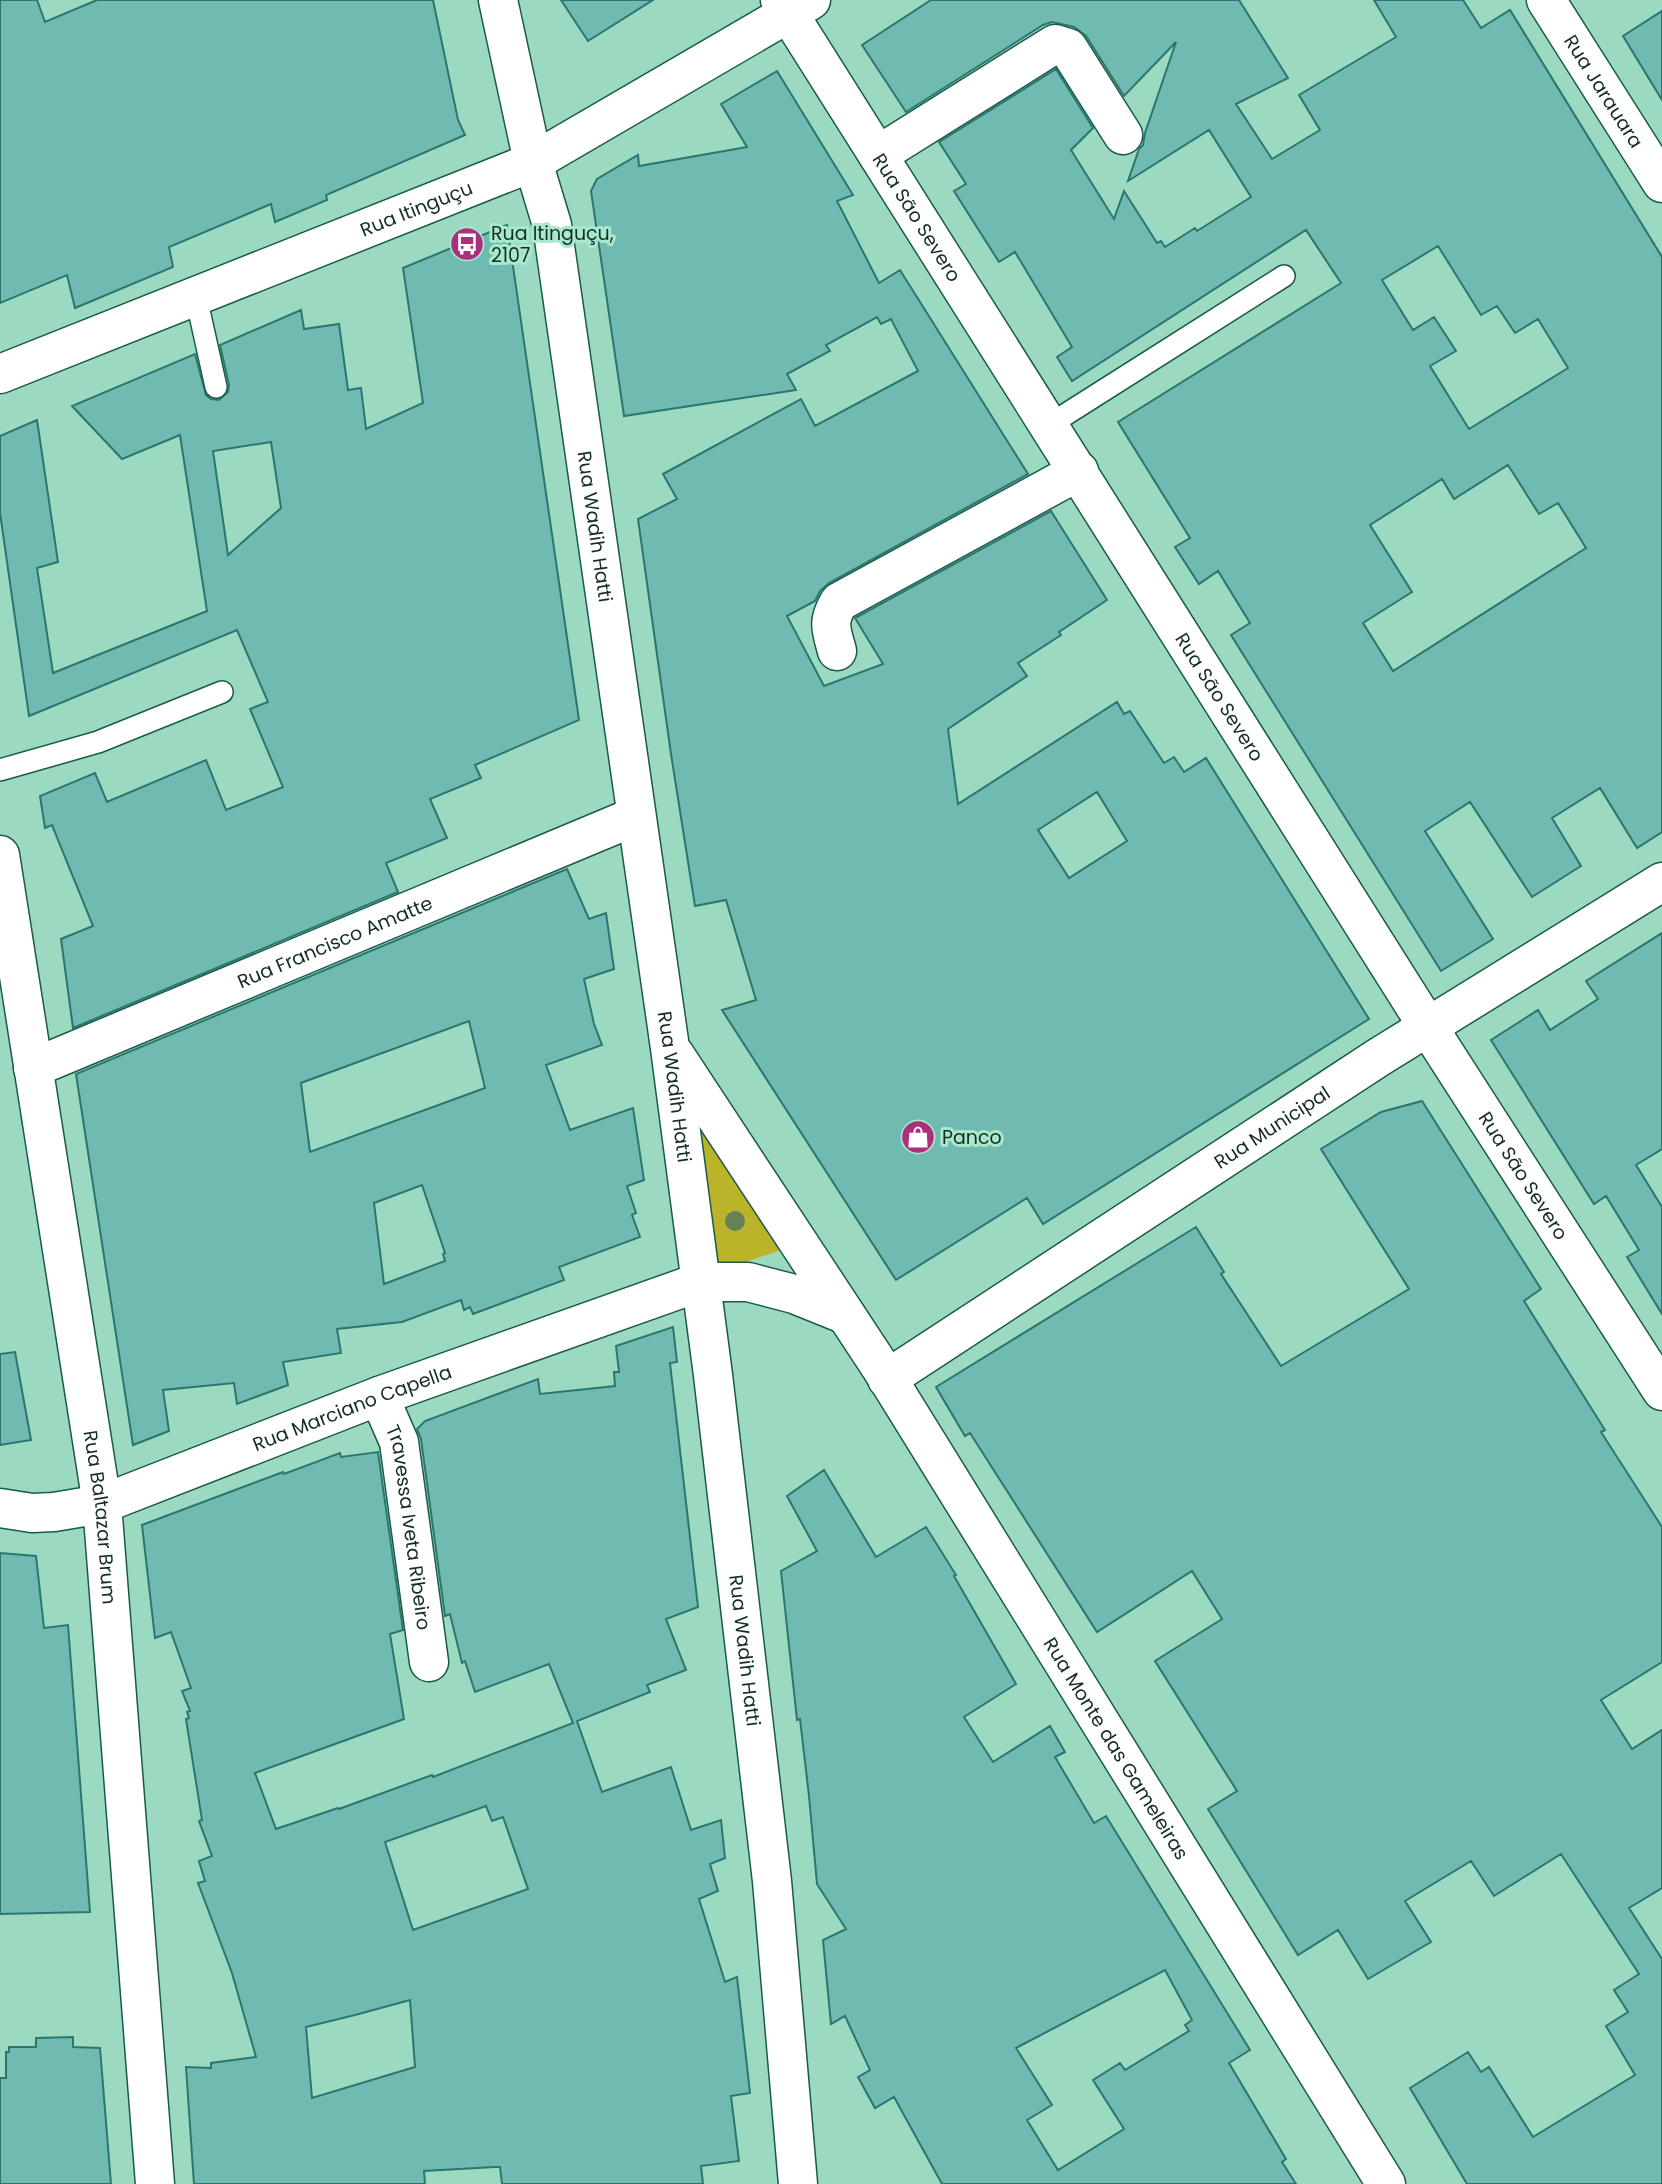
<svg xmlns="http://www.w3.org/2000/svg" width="1662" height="2184" font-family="Poppins,sans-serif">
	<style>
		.green { fill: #bbb42b }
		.building { fill: #70bab1; stroke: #2b7770; stroke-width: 2; fill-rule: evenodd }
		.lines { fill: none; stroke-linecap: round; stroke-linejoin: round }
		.lane-casing { stroke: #1a5b45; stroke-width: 24 }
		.street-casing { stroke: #1a5b45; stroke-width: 41 }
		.secondary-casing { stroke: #1a5b45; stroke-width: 41 }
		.lane { stroke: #fff; stroke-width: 21 }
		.street { stroke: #fff; stroke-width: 38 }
		.secondary { stroke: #fff; stroke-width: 38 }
		.tree { fill: #678156 }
		.labels { text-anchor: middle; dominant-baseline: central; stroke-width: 6; stroke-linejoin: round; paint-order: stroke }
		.street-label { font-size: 19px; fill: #142e24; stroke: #a8e8cc }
		.poi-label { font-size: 19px; fill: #142e24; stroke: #a8e8cc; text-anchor: start }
	</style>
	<rect width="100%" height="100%" fill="#9bdac0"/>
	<!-- green -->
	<path class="green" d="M697,1121L787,1248L713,1273Z"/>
	<!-- building -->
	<path class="building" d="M0,0H37L45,22L97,0H433L458,120L465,135L326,195L327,200L275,222L271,204L169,247L173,267L75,308L67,275L0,303Z
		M561,0H653L588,41Z
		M931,0H1239L1288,78L1236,104L1272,159L1320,130L1299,95L1396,37L1374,0H1463L1481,28L1510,10L1662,257V832L1637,848L1600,788L1552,818L1581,866L1532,897L1470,802L1425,831L1493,939L1441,971L1231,635L1250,623L1218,571L1199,584L1175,547L1190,538L1118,422L1341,283L1306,230L1072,381L1057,357L1072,347L1015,252L999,262L954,191L966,184L939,142L1056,69L1093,128L1071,150L1114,219L1124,191L1157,243L1161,241L1165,247L1195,228L1197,231L1251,197L1209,130L1128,181L1139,149L1143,145L1145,133L1176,42L1124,96L1086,36L1074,27L1052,22L1043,25L906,112L862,45ZM1438,246L1481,315L1497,306L1515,333L1538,319L1568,368L1469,429L1430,366L1456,351L1434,317L1413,330L1382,280ZM1508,465L1539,514L1558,503L1586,548L1393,671L1363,623L1412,592L1370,525L1442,479L1454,499Z
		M1662,11V100L1623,36Z
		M777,71L853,195L837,201L879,283L900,270L1028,474L829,583L820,591L815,601L787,616L824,686L883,664L855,618L1051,511L1107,600L1059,632L1061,635L1018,663L1027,676L948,729L958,804L1117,702L1124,714L1130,711L1164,763L1174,757L1184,772L1206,758L1369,1019L1043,1224L1027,1198L896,1280L722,1010L756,1000L726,900L695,906L671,754L638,519L677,499L663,474L801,399L815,426L918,371L891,319L881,324L877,317L826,345L830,351L787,374L796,390L624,416L591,191L597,179L638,155L639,166L747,147L721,104ZM1097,792L1127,841L1069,878L1038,830Z
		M507,225L579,720L475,765L481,778L430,799L447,838L386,863L398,892L73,1028L61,939L93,926L52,825L45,828L40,796L95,773L107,802L206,760L226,810L283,787L250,709L268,702L237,630L29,716L0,513V436L37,420L58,562L37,568L53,673L207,611L180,435L122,459L72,406L195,354L206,395L211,399L219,400L228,392L229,385L220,345L301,310L304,329L339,324L348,390L361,388L366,429L423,403L403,268ZM271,442L281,508L228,555L213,451Z
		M567,869L589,919L606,913L614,969L584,979L594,1024L602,1045L546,1065L570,1130L633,1108L644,1180L627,1186L636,1213L632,1215L640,1237L559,1267L564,1280L473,1314L470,1307L464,1310L461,1300L402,1322L337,1329L341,1353L283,1362L288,1385L237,1404L234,1383L163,1390L169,1431L133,1445L76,1074ZM469,1021L485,1088L310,1152L301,1083ZM422,1185L445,1253L443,1254L445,1261L384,1284L374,1203Z
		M1662,933V1149L1636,1165L1662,1207V1314L1627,1257L1639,1250L1606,1196L1594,1204L1491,1040L1538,1010L1550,1030L1598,999L1586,981Z
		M1422,1101L1541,1289L1524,1301L1605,1430L1601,1432L1662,1527V1662L1601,1700L1632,1749L1662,1730V1888L1629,1908L1662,1959V2184H1467L1410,2088L1468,2052L1481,2072L1489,2067L1533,2137L1635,2075L1606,2026L1628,2012L1614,1990L1639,1974L1561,1854L1494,1896L1471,1861L1405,1901L1431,1942L1368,1979L1338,1930L1298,1955L1208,1809L1237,1791L1155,1661L1222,1619L1192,1571L1097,1632L970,1433L965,1436L936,1387L1196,1227L1224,1272L1221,1274L1281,1366L1409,1289L1321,1149L1381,1112Z
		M673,1327L677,1362L670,1363L698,1607L666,1619L686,1670L647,1685L650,1692L577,1721L602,1792L671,1767L691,1830L721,1820L725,1858L710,1864L718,1891L699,1899L725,1982L737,1977L750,2093L731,2096L739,2161L701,2166L703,2184H502L500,2167H495L424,2171L425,2184H194L186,2067L211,2068V2063L256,2057L232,1973L198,1883L205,1881L199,1861L212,1856L199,1821L202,1820L186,1719L189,1718L187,1712L190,1711L182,1691L191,1688L171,1632L155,1638L142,1525L283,1472L284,1474L340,1453L341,1457L378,1452L403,1630L390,1634L404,1719L255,1773L276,1829L338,1808L339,1809L432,1775L433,1777L573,1723L549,1664L475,1692L465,1661L462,1663L450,1614L445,1616L421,1439L417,1429L425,1421L538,1379L540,1394L615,1386L614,1372H619L616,1346ZM486,1806L492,1821L503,1817L528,1889L413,1930L385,1842ZM410,2000L415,2067L312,2098L306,2027L355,2015Z
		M15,1352L31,1440L0,1445V1354Z
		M824,1470L876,1557L926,1527L956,1575L954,1576L1016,1684L964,1717L993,1762L1050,1726L1065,1752L1055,1757L1094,1823L1106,1816L1250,2050L1229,2063L1286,2159L1282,2162L1296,2184H942L894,2097L875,2108L858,2077L870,2070L845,2016L831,2024L823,1940L846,1929L817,1884L809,1796L800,1719L797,1720L781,1571L817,1551L787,1496ZM1165,1970L1192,2020L1185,2025L1189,2031L1125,2070L1120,2063L1093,2080L1124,2129L1058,2170L1027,2120L1052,2105L1016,2048Z
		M0,1553L36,1556L44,1628L68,1625L90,1912L0,1914Z
		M73,2037V2047L100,2048L111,2184H0V2078H6V2052H9V2047H36V2038Z"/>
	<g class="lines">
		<!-- lane casing -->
		<g class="lane-casing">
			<path id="lane" d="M196,297L216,387
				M1049,425L1284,276
				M0,770L98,742L222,692"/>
		</g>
		<!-- street casing -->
		<g class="street-casing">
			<g id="street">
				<path id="s1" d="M498,0L533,162L552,225L670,1048L713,1375L772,1881L798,2184"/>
				<path id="s2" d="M780,0L1428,1027L1662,1391"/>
				<path id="s3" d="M1546,0L1662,183"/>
				<path d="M878,155L1055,44L1068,48L1123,135"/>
				<path d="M837,651C831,629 827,622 839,602L1079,471"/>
				<path id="s4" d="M0,855L102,1504L155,2184"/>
				<path id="s5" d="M675,1055L881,1368L1386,2184"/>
				<path id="s6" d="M33,1068L636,816"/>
				<path id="s7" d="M887,1379L1379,1057L1662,882"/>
				<path id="s8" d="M379,1396L399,1442L429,1662"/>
				<path id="s9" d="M0,1508L32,1513L54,1512L102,1504L379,1396L700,1282H748L794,1294L846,1315"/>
			</g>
		</g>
		<!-- secondary casing -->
		<g class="secondary-casing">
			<g id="secondary">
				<path id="s10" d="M0,374L533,162L811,0"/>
			</g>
		</g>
		<!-- lane -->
		<use href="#lane" class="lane"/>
		<!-- street -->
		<use href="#street" class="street"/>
		<!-- secondary -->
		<use href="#secondary" class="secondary"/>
	</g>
	<!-- trees -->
	<circle class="tree" cx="735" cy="1221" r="10"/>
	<!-- icons -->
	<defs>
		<g id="bus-disc" transform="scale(1.75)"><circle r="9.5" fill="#ac2e7d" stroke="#a8e8cc"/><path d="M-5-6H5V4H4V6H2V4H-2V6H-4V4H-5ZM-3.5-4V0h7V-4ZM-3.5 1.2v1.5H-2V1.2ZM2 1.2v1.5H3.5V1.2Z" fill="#fff"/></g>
		<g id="shop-disc" transform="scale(1.75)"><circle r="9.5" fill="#ac2e7d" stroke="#a8e8cc"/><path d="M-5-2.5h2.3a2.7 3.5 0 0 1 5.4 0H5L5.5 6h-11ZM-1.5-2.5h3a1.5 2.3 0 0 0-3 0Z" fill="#fff"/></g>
	</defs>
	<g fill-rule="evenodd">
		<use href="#bus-disc" x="467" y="244"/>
		<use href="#shop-disc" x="918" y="1137"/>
	</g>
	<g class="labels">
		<!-- street labels -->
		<g class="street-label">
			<text stroke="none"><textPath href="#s3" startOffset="108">Rua Jarauara</textPath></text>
			<text stroke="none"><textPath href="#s10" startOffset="448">Rua Itinguçu</textPath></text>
			<text stroke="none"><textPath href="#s2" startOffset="257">Rua São Severo</textPath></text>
			<text stroke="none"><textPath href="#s1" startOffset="536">Rua Wadih Hatti</textPath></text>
			<text stroke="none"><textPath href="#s2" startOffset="824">Rua São Severo</textPath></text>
			<text stroke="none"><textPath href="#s6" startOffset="327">Rua Francisco Amatte</textPath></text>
			<text stroke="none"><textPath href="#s1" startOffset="1102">Rua Wadih Hatti</textPath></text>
			<text stroke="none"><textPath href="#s7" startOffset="460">Rua Municipal</textPath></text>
			<text stroke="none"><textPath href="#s2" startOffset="1391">Rua São Severo</textPath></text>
			<text stroke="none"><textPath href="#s9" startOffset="371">Rua Marciano Capella</textPath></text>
			<text stroke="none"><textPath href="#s4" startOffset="670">Rua Baltazar Brum</textPath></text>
			<text stroke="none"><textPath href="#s8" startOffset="136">Travessa Iveta Ribeiro</textPath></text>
			<text stroke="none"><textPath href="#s1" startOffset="1670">Rua Wadih Hatti</textPath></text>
			<text stroke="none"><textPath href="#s5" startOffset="822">Rua Monte das Gameleiras</textPath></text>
		</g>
		<!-- poi labels -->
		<g class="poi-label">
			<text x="491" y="233">Rua Itinguçu,<tspan x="491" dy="22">2107</tspan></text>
			<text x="942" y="1137">Panco</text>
		</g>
	</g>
</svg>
